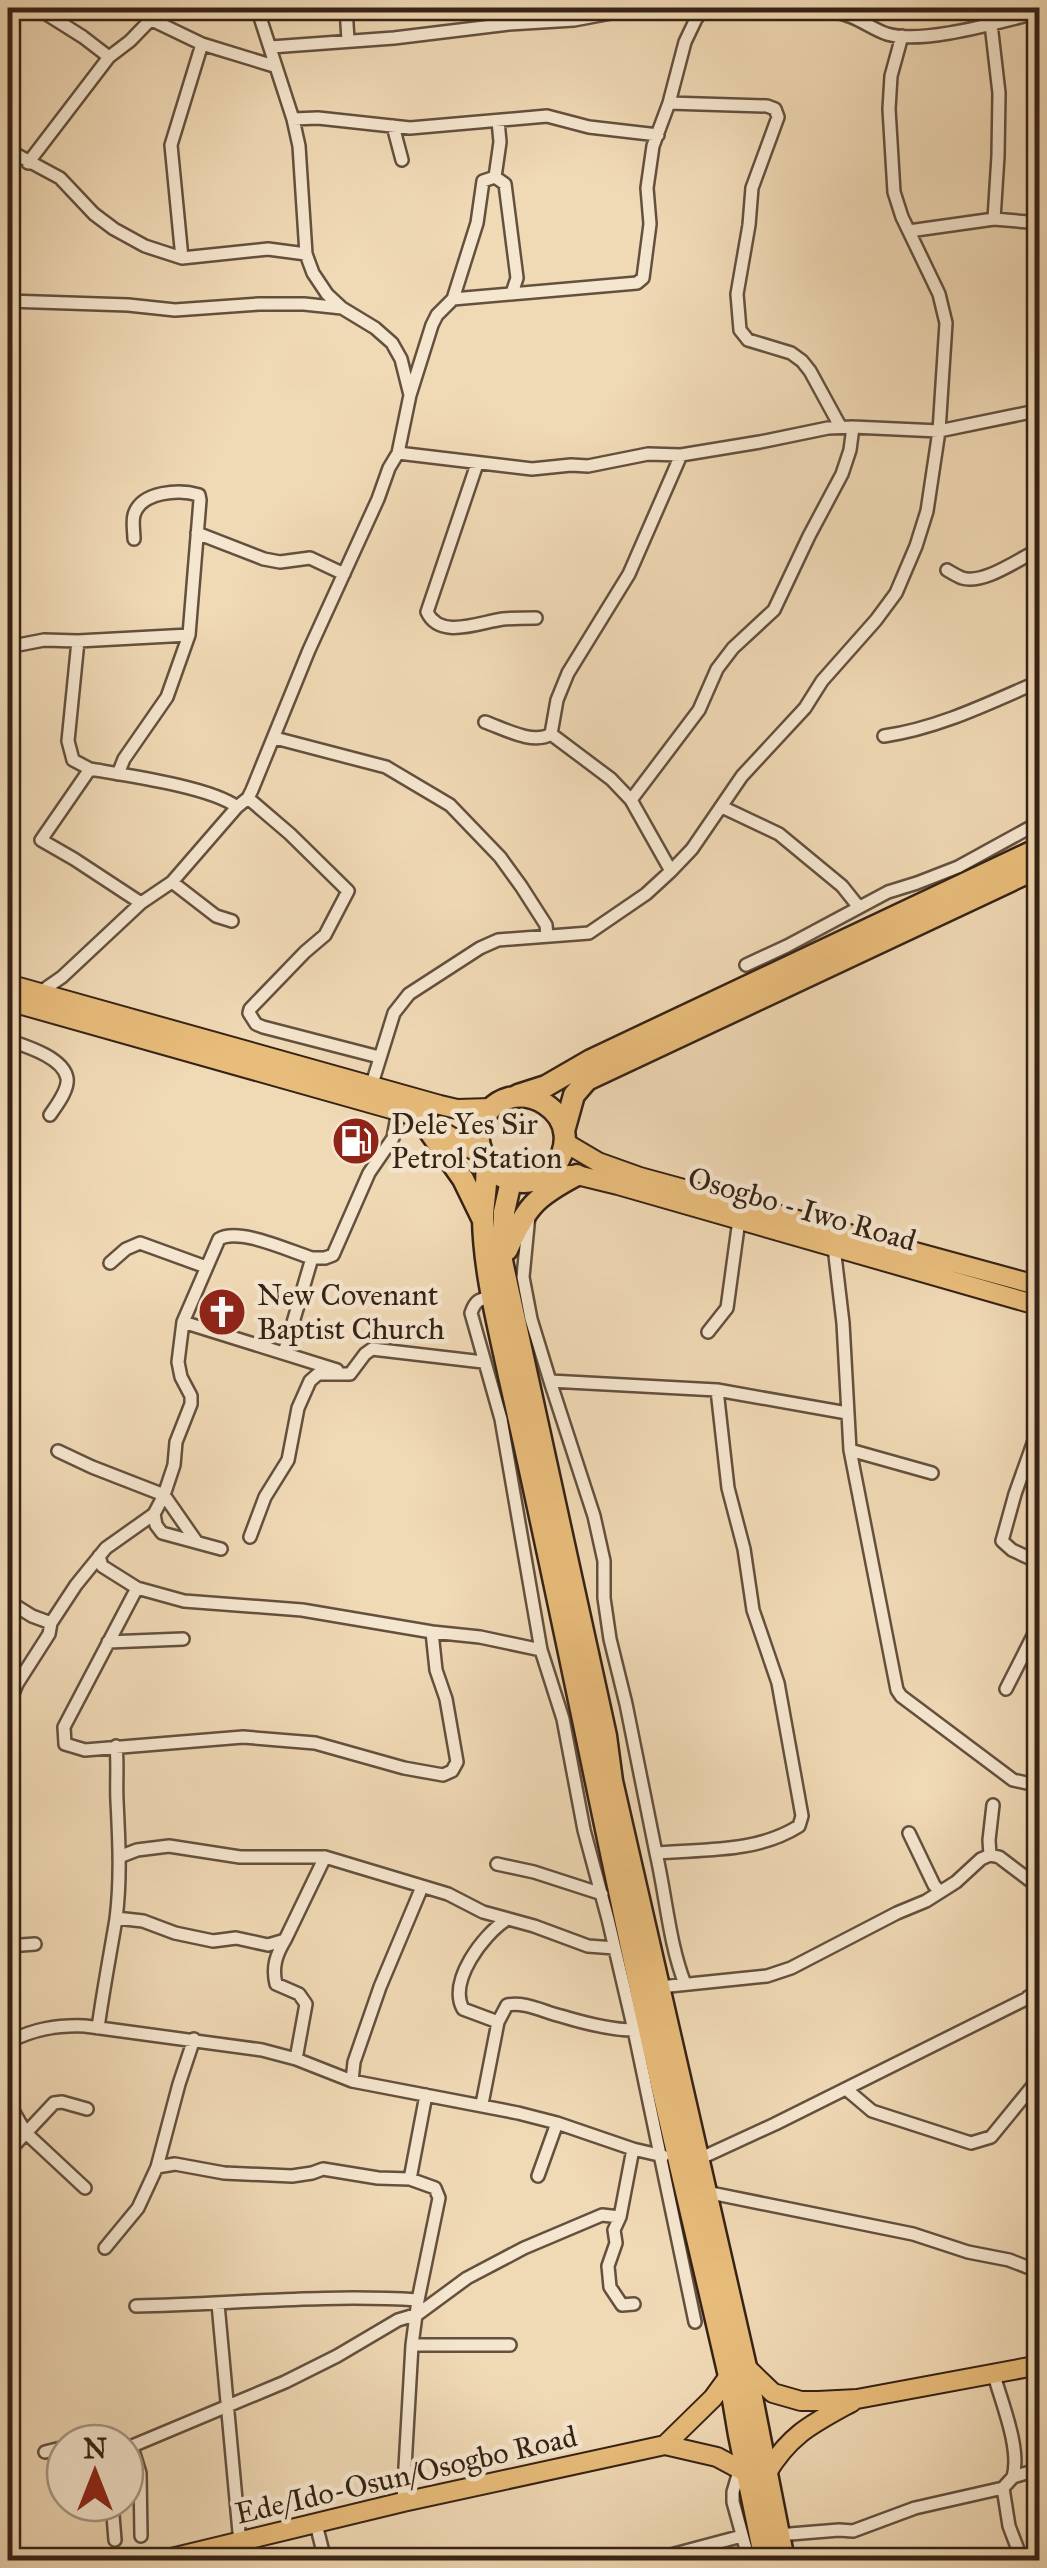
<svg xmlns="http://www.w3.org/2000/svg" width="1047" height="2568" font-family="'IM FELL Great Primer',serif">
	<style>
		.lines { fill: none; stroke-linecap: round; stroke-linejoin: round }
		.minor-casing { stroke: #64503e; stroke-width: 16 }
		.primary-casing { stroke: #352216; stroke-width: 22 }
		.trunk-casing { stroke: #352216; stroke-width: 25 }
		.minor { stroke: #f5e6cf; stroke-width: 11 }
		.primary { stroke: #e8bc7a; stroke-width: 18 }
		.trunk { stroke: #e8bc7a; stroke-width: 20 }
		.labels { text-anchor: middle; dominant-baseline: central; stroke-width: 9; stroke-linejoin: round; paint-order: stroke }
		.poi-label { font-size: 30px; fill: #352216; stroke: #f5e6cf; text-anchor: start }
		.street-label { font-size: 30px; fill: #352216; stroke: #f5e6cf }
	</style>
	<rect width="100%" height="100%" fill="#f0d9b5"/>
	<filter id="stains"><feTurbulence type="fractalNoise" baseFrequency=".002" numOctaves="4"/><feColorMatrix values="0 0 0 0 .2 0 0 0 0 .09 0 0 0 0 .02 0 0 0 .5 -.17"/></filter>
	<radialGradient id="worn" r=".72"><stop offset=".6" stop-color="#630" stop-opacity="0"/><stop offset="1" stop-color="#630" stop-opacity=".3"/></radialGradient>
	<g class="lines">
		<!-- minor casing -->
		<g class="minor-casing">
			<path id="minor" d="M37,8L83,37L109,57
				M257,8L293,119L299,146L306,254L313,273L327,294L342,308L375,328L392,343L401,359L410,395
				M346,8L348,40
				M815,8C828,10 840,12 852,17C864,22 875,30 887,34C923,45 1002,21 1040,12
				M152,20L202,44L274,66
				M991,24L999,93L998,156L994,219
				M271,47L394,38L509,24L574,20L638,8
				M669,103L767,106L775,109L778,117L752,188L749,225L737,294L740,330L748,340L791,353L802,361L810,371L840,426
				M293,119L318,118L410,128L547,116L589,127L658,135
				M393,126L402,160
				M8,150L60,178L94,214L114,229L145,246L182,258L268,249L306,254
				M28,163L109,57L130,41L162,8
				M495,177L505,184L517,278L512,293
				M495,177L500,142L498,121
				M909,231L994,219L1040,223
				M182,258L171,145L202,44
				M453,299L477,223L483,181L495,177
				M8,301L128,305L175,310L259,304H304L342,308
				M398,453L532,469L571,465L588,466L648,454L681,455L760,442L828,428L853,427L939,431L1036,411L1040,414
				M477,464L427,612C440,640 480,622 503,619C514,618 525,618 536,618
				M197,533L264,559L280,562L310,558L344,574
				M947,570C952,573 957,576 962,578C984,585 1020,558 1040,549
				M78,641L68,741L73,760L90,769C125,775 211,787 237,807
				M8,647L44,640L78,641L189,635
				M485,722C505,729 533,745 551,734
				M551,734L557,700L568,673L629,574L681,455
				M551,734L611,779L631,800L671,871
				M884,736C939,728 989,703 1040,681
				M275,738L386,767L450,805L500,857L521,886L546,925L547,936
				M90,769L41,840L74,859L141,903
				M118,774L124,759L167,697L189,635L200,500L199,495C180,489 141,491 134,515C132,522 134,532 134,539
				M248,798L290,834L348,891L325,935L305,952L250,1009L249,1013L256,1024L263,1027L379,1057
				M631,800L699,710L717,669L733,648L774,610L809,536L842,474L850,450L853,427
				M722,807L779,834L842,886L858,906
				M172,882L216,916L232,921
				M746,965L787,946L888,892L917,883L958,867L1040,822
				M39,993L62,977L141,903L172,882L237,807L248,798L252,790L309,650L378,499L389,468L398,453L410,395L432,325L437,315L453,299L637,283L643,278L650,224L647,188L653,146L669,103L685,42L696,19L705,8
				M8,1040C25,1046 63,1057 67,1078C69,1090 56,1106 50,1115
				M371,1087L394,1013L409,994L480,948L498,940L589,933L646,894L671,871L692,849L742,776L805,708L822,681L876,620L896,593L916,546L927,511L939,431L946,323L939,294L902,217L894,192L889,109L891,76L902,36
				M529,1215L523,1277L531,1319L550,1381L717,1390L847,1413
				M834,1247L843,1323L850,1450L897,1690L901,1696L1013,1780L1040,1786
				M1040,1257V1266
				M110,1263L126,1249L140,1243L206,1267
				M491,1297C479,1299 475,1301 471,1313L501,1419L541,1650L563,1719L584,1830L608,1919L634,2030L695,2322
				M183,1322L337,1370
				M708,1332L727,1308L739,1220
				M284,1353L312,1258
				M550,1381L594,1516L604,1561V1598L610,1639L626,1704L656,1853
				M1040,1424L1015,1494L1002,1541L1012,1550L1040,1563
				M850,1450L932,1473
				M58,1451L92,1467L164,1495L196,1541
				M154,1514L156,1525L162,1533L221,1549
				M250,1537L265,1497L288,1460L298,1408L310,1381L318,1374H350L365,1354L372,1349L483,1362
				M99,1556L102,1566L137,1588L184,1601L302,1610L432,1632L480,1637L541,1650
				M137,1588L64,1727L65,1744L85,1750L243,1737L315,1743L404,1768L443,1775L452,1771L457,1762L446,1699L436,1670L432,1632
				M8,1601L32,1616L51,1623
				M108,1642L183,1639
				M1006,1689L1040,1622
				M8,1706L17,1684L49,1634L51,1623L76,1585L106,1548L154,1514L164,1495L174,1465L176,1442L191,1404V1396L181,1377L178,1362L183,1322L219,1239C239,1227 289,1251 312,1258H325L333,1255L369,1173L393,1138L398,1111
				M909,1833L934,1885L940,1892
				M990,1855L999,1857L1040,1888
				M990,1855L989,1840L993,1805
				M119,1857L137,1850L169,1846L240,1857H325L448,1894L483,1912L534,1926L588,1946L615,1948
				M497,1864L534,1872L602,1894
				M1030,1879L1040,1858
				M116,1918L143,1921L175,1933L213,1941L236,1938L268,1945L285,1940C276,1955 272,1967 276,1984L299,1994L306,2004L296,2059
				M285,1940L325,1857
				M8,1946L35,1944
				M685,1984C669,1943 666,1896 656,1853C705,1849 756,1853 799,1826L802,1816L778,1683L753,1610L744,1549L728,1488L717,1390
				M660,1987L767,1976L791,1968L897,1913L926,1901L956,1882L981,1859L990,1855
				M1028,1997L1040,2009
				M498,2022L463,2009C448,1981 483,1935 506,1920
				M98,2028C103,1991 110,1955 116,1919C121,1879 119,1841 117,1801C116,1783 118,1764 116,1746
				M8,2042C34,2029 56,2025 85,2026L262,2050L296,2059L352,2081L518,2113L557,2123L633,2149L663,2156
				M352,2081L354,2062L380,1987L422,1887
				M846,2089L872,2111L971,2143L991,2137L1040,2077
				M8,2102L26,2133L85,2188
				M482,2104L498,2022L507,2005C524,2001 544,2012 561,2016C584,2023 610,2030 634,2030
				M633,2149L620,2217L614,2230L616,2243L608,2266L610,2287L622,2305L634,2304
				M8,2152L54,2103L62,2102L87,2109
				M699,2159L775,2124L1040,1992
				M157,2167L175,2164L224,2173L292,2176L312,2173L323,2169L378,2178L410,2179L435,2188L439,2198L418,2300L412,2345L403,2502
				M538,2176L557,2123
				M410,2179L426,2095
				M706,2192L913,2234L968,2252L1009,2260L1040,2272
				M105,2248L138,2208L157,2167L179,2084L194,2039
				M218,2304L240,2543
				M136,2306C230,2304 324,2294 418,2300
				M412,2345H510
				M994,2375C1002,2404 1021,2449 1013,2477
				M132,2447L140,2473L141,2536
				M125,2449L285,2382L337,2356L398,2320L418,2314L467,2278L524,2248L602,2215L620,2217
				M45,2452L65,2447
				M740,2468L733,2492V2502L749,2560
				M1003,2488L1009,2526L1022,2560
				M112,2503L115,2540
				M316,2524L325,2560
				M778,2535L839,2530L853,2531L915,2508L1003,2488L1013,2477L1040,2469
				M652,2560L742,2536"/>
		</g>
		<!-- primary casing -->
		<g class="primary-casing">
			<path id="primary" d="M8,984L440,1105L457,1109L491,1108
				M8,1001L398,1111L420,1118L480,1154
				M564,1142L598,1162L640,1177L1040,1286
				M564,1175H577L618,1185L1040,1306
				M746,2367L773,2393L801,2401H818L857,2399L1040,2365
				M665,2445L713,2398L729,2376
				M766,2474C790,2434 812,2424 852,2402
				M163,2560L403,2502L665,2445L717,2457L747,2473"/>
		</g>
		<!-- trunk casing -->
		<g class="trunk-casing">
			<path id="trunk" d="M518,1095L546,1086L591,1060L1040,848
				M420,1118L463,1179L482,1218
				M564,1131L574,1095L587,1080L1040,867
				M486,1164C538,1218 596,1137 545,1104C534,1097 521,1095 509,1098C494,1102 482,1115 479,1130C476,1144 484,1153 486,1166C488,1183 483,1202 483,1219C484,1272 498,1324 509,1376C555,1578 595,1782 639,1984C667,2115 699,2245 729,2376L739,2435L765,2560
				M511,1181L504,1212L502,1261L606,1736L612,1781L746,2367L784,2560
				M507,1250C526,1207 535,1197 577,1175"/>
		</g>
		<!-- minor -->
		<use href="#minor" class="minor"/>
		<!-- primary -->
		<use href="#primary" class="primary"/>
		<!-- trunk -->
		<use href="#trunk" class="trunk"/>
	</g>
	<!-- icons -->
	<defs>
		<g id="fuel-disc" transform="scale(2.5)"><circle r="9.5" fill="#8f2418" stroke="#f5e6cf"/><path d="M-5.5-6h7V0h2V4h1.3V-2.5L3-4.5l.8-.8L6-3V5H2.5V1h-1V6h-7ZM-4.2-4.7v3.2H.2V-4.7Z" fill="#fff"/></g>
		<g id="church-disc" transform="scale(2.5)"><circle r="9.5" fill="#8f2418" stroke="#f5e6cf"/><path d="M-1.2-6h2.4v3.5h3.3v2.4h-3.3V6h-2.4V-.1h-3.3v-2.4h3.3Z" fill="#fff"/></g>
	</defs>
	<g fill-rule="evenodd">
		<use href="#fuel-disc" x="356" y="1141"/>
		<use href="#church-disc" x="222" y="1312"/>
	</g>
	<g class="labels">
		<!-- poi labels -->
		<g class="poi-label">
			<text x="391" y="1124">Dele Yes Sir<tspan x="391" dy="34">Petrol Station</tspan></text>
			<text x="257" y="1295">New Covenant<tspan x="257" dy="34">Baptist Church</tspan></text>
		</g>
		<!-- street labels -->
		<g class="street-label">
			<text transform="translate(802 1209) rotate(16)">Osogbo - Iwo Road</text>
			<text transform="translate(406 2475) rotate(-13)">Ede/Ido-Osun/Osogbo Road</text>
		</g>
	</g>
	<!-- margin -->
	<rect width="1047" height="2568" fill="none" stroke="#f0d9b5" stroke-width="40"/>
	<rect x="10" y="10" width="1027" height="2548" fill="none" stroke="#352216" stroke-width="5"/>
	<rect x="20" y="20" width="1007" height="2528" fill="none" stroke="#352216" stroke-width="2.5"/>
	<!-- north arrow -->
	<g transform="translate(95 2473)"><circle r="48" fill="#f5e6cf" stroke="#a89885" stroke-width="2.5"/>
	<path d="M0-8L18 38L0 25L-18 38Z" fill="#8f2418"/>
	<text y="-15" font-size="28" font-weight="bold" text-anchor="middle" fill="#352216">N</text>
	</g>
	<rect width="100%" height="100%" filter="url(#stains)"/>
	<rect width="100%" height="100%" fill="url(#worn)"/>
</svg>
